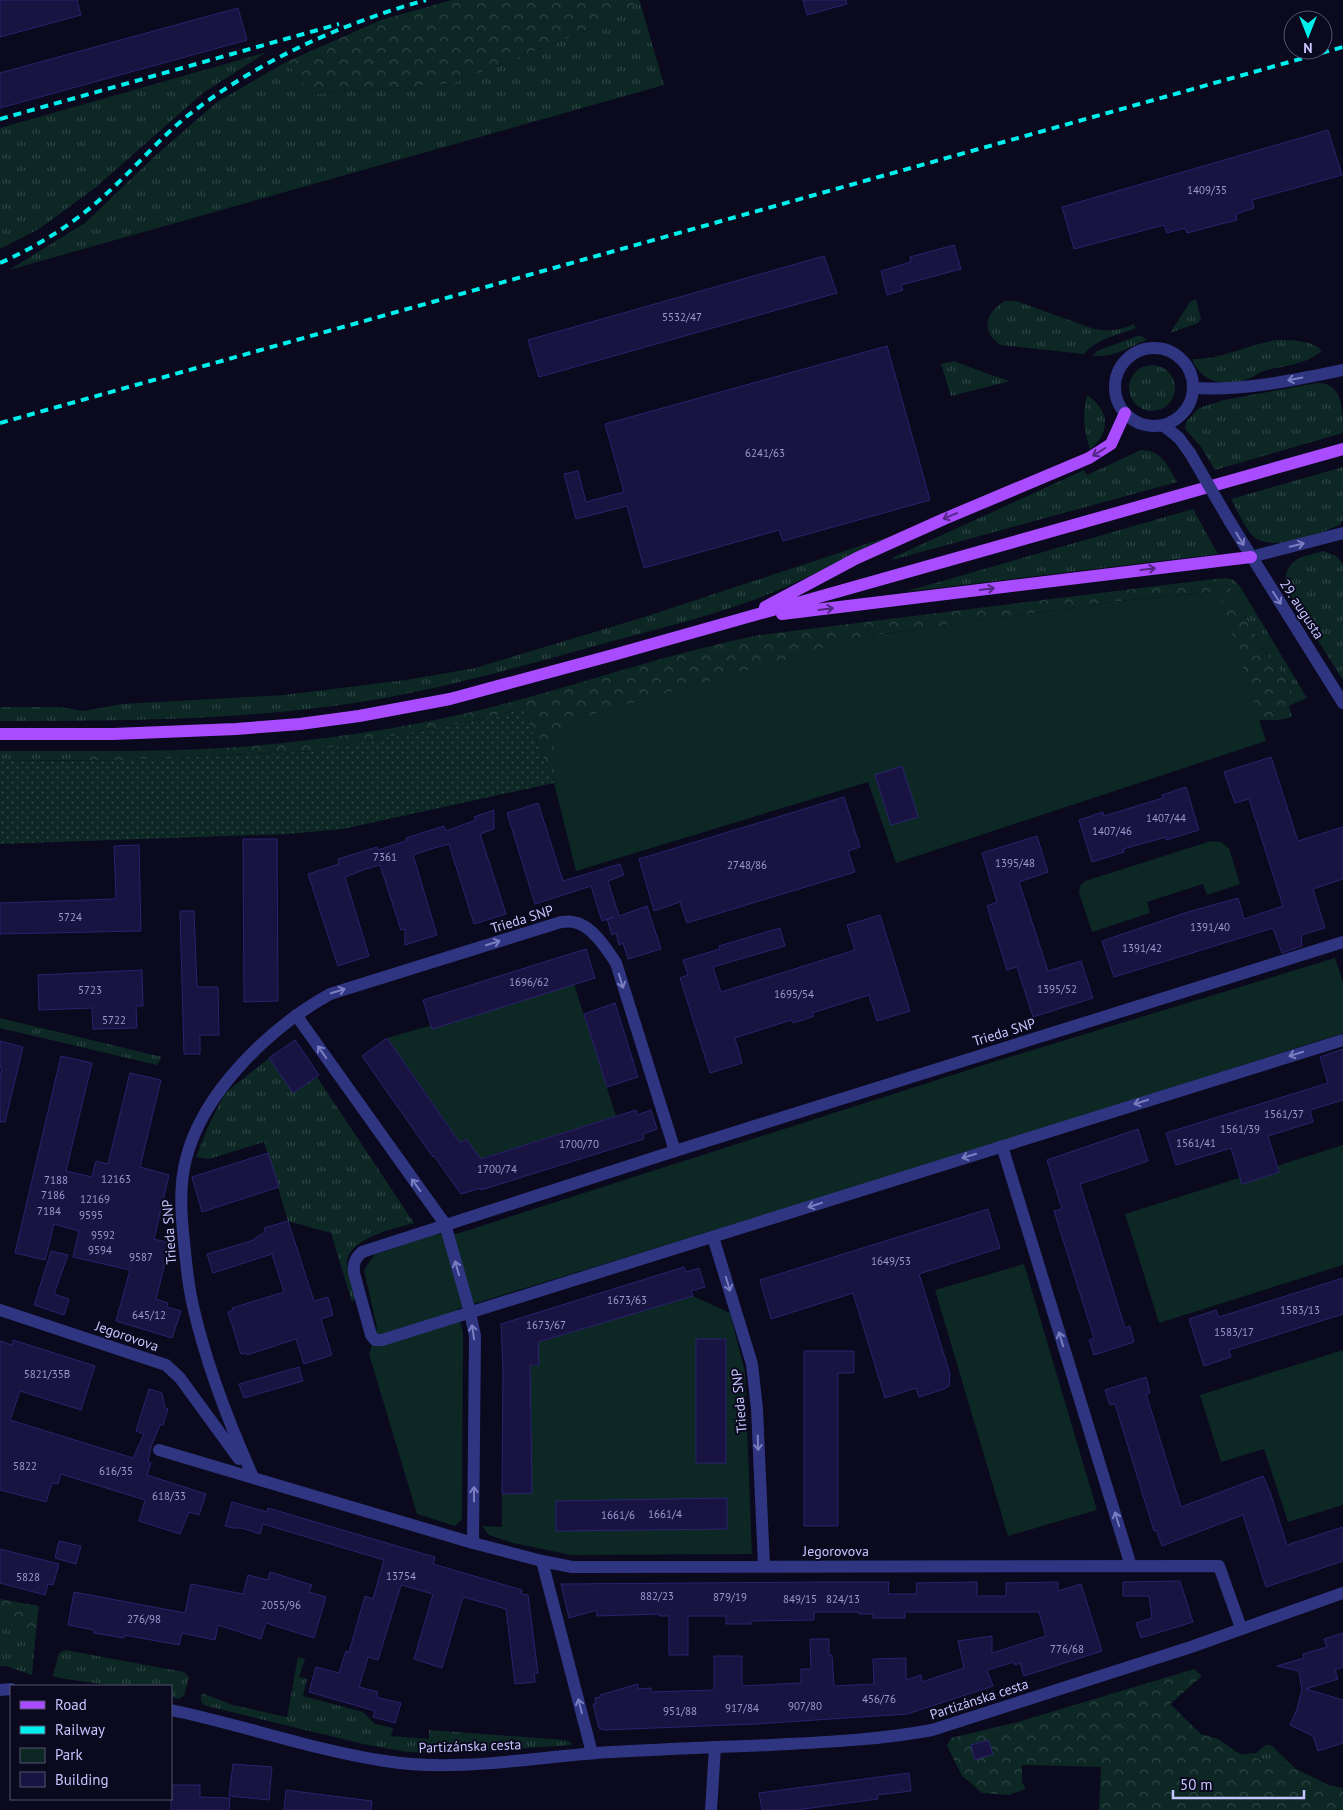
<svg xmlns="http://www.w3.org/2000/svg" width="1343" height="1810" font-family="'PT Sans',sans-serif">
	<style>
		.grass { fill: url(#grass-tufts) }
		.forest { fill: url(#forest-crowns) }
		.park { fill: #0c2724 }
		.garden { fill: url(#garden-dots) }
		.building { fill: #181340; stroke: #29236f }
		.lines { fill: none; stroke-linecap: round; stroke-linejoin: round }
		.minor { stroke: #2f3581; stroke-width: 12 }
		.major { stroke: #a94cff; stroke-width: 12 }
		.rail { stroke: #00f0ee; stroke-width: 4; stroke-dasharray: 8 6; stroke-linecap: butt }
		.minor-bridge { stroke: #2f3581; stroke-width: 12 }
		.oneway { stroke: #7a7dc0 }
		.oneway2 { stroke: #522783 }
		.labels { text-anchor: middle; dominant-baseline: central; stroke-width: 4; stroke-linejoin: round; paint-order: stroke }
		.number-label { font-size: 11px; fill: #9a98cf }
		.street-label { font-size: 14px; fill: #c6c5ff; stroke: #0a091d }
	</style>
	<defs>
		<pattern id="grass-tufts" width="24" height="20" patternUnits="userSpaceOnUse" patternTransform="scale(1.25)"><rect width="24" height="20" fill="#0c2724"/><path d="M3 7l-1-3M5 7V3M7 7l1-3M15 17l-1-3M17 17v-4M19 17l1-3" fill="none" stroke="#2e4545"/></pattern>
		<pattern id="forest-crowns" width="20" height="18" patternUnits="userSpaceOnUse" patternTransform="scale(1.25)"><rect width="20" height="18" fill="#0c2724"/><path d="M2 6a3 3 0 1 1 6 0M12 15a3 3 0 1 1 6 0" fill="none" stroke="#2e4545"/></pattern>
		<pattern id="garden-dots" width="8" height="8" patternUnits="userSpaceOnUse" patternTransform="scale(1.25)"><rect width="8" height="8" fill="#0c2724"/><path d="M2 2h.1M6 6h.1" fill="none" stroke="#2e4545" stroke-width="1.8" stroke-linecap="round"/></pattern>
	</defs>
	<rect width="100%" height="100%" fill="#0a091d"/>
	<!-- grass -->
	<path class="grass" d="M640,2L664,85L9,270L85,223L156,155L217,102L286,62L313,94L453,83L583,32Z
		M267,52L203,93L95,188L39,229L0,249V128Z
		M1196,299L1201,319L1198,323L1170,333L1190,302Z
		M1005,301H1016L1094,329C1110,332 1120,330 1134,324L1136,328C1119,335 1095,339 1084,354L1001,345C980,332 985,312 1005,301Z
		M1137,336H1142L1147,340C1125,348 1118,357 1093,356L1097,351Z
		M1277,340C1290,340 1313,340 1322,351C1315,356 1307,361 1298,363C1287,367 1275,367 1264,371C1259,372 1255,376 1250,378C1228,387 1204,384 1193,362V359C1221,360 1249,344 1277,340Z
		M954,361L988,374L1010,381L951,396L941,364Z
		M1129 388a23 23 0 1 1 46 0a23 23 0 1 1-46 0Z
		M1317,383C1343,382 1343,411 1343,433L1215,470L1201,447L1185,429L1186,422L1199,408L1224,400Z
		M1087,395C1110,411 1111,431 1090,450C1084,429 1082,417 1087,395Z
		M1141,450C1162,450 1168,466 1177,482L892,560L894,557L1084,470L1087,475Z
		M1343,467V520L1340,525C1319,533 1268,556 1250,533C1243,523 1237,510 1231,499Z
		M1193,509L1218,554L904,592Z
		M887,537C841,560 794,586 745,603C696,620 645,632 595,646C501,672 406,699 308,709C205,721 103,721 0,721V707H59L84,711L121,704L284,695L406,680L475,668L641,618Z
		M1323,551L1336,556L1343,564V680L1284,587C1287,557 1297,559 1323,551Z
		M1227,578L1234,580L1241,588L1307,698L1295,703L1292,691L1285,676L1271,661L1248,622L1235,596L1214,579Z
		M0,751H77L72,760L0,761Z
		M0,1018L162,1057L157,1065L0,1028Z
		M269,1058L293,1093L317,1077L414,1223C394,1229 351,1237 347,1261C346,1269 353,1287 355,1295V1299L352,1302L331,1233L288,1221L264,1142L209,1159L196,1157L208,1127L225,1093Z
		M4,1615L35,1641L32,1675L6,1666H0V1616Z
		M65,1650L184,1672L189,1677L184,1696L179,1699L171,1697V1686H115L59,1678L53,1676L59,1653Z
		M298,1657L305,1659L299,1677L307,1679L303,1696L363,1712L375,1724L393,1728L391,1736L429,1739V1730L565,1740L572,1743L571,1745L497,1750L442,1753L407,1752L363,1744L207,1706C200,1703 200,1700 202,1693L233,1705L287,1717Z
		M1266,1745H1271L1296,1769L1240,1754L1256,1753Z"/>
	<!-- forest -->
	<path class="forest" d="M452,0H639L640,2L583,32L453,83L313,94L286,62L381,20Z
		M1214,579L1226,583L1235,596L1248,622L1271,661L1285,676L1292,691L1295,703L1289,706L1292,717L1279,720H1259L1213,592L1121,601L868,636L554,742V783L523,709L468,722L312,751L131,760H72L77,751C131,751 186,751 239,747C315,741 393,730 467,713C565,690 660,655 759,635Z
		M0,1599L39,1606L35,1641L4,1615L0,1616Z
		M1194,1669L1202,1676L1170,1704L1201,1734L1218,1739L1240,1754L1296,1769L1329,1785L1343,1788V1810H1099L1101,1767L1022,1765V1782L1026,1789L1009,1795L982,1793L962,1776L947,1746L951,1738L1018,1722Z"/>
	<!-- park -->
	<path class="park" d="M1213,592L1219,595L1221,599L1266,741L896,863L868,782L576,871L554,783V742L587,716L868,636L1121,601Z
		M1211,841L1221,842L1229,848L1240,884L1207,895L1203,884L1147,902L1150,913L1092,932L1079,893L1080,886L1085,881Z
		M1335,958L1343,982V1033L992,1145L457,1309L463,1333L462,1519L455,1526L417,1514L369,1354L377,1328L364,1270L374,1255L435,1234H456L993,1062Z
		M574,984L616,1116L473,1161L387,1038Z
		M1343,1145V1265L1159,1323L1125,1214Z
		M1024,1264L1097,1510L1008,1536L935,1290Z
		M693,1296L730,1313L745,1372L752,1554L571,1555L513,1543L489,1535L482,1526L502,1527V1493H532L529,1345Z
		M1343,1350V1505L1288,1522L1264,1449L1221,1462L1200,1395Z"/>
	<!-- garden -->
	<path class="garden" d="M523,709L554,783L343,829L287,834L0,844V761L131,760L312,751L468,722Z"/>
	<!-- building -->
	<path class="building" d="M0,0H77L81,15L0,37Z
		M803,0H846L847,4L807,15Z
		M238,8L247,40L0,108V73Z
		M1328,130L1342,175L1252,200L1254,208L1236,214L1237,220L1217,225L1187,233L1185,228L1167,233L1164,225L1074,249L1062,207Z
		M954,245L961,269L901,285L903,290L887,295L881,271L911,262L910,257Z
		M824,256L837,293L539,377L528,340Z
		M887,346L930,500L783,541L779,530L644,568L627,506L576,519L564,474L578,471L586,502L624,492L605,424Z
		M1271,757L1298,841L1343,827V879L1313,889L1325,928L1301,935L1302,946L1282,953L1273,928L1114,977L1102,941L1188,912L1238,898L1244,919L1283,906L1249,799L1235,803L1224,772Z
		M902,766L918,817L891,825L875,775Z
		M1186,787L1199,830L1166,840V837L1123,849L1124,852L1092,862L1079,820L1103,812L1104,816L1163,798L1162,795Z
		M844,797L860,847L848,851L855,872L687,923L680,902L654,911L639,859Z
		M538,803L563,881L620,864L624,875L608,881L619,916L647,906L661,949L628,959L623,943L619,945L616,933L612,935L607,919L614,917L602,921L591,886L535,904L507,813Z
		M494,810V829L480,834L506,914L474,924L449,844L431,849L413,855L437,935L405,945V929L401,930L380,865L366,869L345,877L369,956L338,966L308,874L339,864L338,859L377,847L378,850L406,841V838L444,826L446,831L476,820L474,817Z
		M1037,836L1048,872L1019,882L1048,971L1081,961L1093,998L1033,1017L1017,967L1007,970L987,906L997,902L982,853Z
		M243,839H277L278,1001L244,1002Z
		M139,845L141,931L0,934V903L116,899L114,846Z
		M180,911H194L197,987H218L219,1035H200V1054H184Z
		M880,915L910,1011L877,1021L869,995L812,1013L814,1016L803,1020L793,1023L791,1020L735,1038L742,1063L710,1073L680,978L688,975L683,960L720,949L719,946L780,928L785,946L713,967L721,992L855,950L847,925Z
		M586,949L595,978L432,1029L423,1000Z
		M142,970L143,1006H136L137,1028L93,1029L92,1008L39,1010L38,975Z
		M615,1003L638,1077L607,1087L584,1014Z
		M387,1038L460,1143L466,1139L481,1159L636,1110L637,1115L651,1110L657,1129L643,1134L644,1139L481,1190V1188L461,1194L434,1156L433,1157L362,1056Z
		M295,1040L319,1075L293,1093L269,1058Z
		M0,1041L23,1047L5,1122H0V1077L2,1067H0Z
		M1343,1049V1100L1310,1110L1313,1122L1268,1136L1279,1172L1242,1184L1231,1148L1176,1165L1166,1133L1328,1083L1320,1057Z
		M61,1056L92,1063L66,1171L92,1177L96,1161L108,1164L130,1073L161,1080L140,1167L169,1175L154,1239L170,1243L156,1299L168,1303L167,1307L181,1311L172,1338L116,1321L130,1270L73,1257L79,1231L54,1224L45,1260L15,1253Z
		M1138,1129L1148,1161L1080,1184L1125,1328L1130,1326L1134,1342L1094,1355L1089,1340L1094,1338L1054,1211L1062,1209L1047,1160Z
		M268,1153L279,1187L202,1212L192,1177Z
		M988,1209L1000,1248L919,1274L950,1374L949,1386L944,1389L919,1397L916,1388L885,1398L853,1293L771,1319L760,1280Z
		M288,1221L314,1301L328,1297L333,1315L321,1319L332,1355L304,1364L296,1339L247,1355L246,1353L241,1354L228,1312L233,1310L232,1308L284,1292L272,1254L213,1273L207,1254L251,1241L265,1232L264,1228Z
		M51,1251L68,1255L54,1294L69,1299L64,1315L34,1305Z
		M684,1267L686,1272L699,1268L705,1287L691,1291L693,1296L538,1342L539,1365H530L532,1493L502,1494L503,1370L501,1324Z
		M1343,1278V1314L1229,1350L1231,1357L1204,1366L1189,1319L1216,1310L1219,1317Z
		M696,1339H726V1463H696Z
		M13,1340L95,1366L81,1410L20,1391L10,1420L133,1458L144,1434L136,1431L149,1389L162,1393L165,1408L168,1409L163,1425H160L151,1447L148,1462L151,1463L147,1475L206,1494L199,1515L189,1512L180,1534L139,1521L145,1500L61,1474L58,1484L52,1483L46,1502L0,1490V1341L12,1345Z
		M804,1351H854V1373H838V1526H804Z
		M299,1367L303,1381L244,1398L239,1384Z
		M1146,1377L1150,1393L1146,1394L1181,1507L1263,1476L1270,1492L1287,1545L1343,1527V1561L1266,1587L1243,1515L1162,1546L1156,1530L1154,1531L1115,1404L1110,1405L1105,1390Z
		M727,1498V1529L556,1531V1501Z
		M232,1502L267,1512L268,1508L424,1554L435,1557L433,1564L522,1590L521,1594L528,1595L538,1673L534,1674L535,1682L515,1684L506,1609L463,1597L442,1668L414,1659L433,1594L401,1585L378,1660L368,1657L359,1687L378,1692L376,1697L401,1703L395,1723L373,1717L375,1711L309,1692L316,1667L339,1673L346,1651L349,1652L365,1596L373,1599L384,1560L263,1524L260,1534L242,1528H233L225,1526Z
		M59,1541L81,1546L76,1564L55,1558Z
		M0,1549L59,1564L53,1585L48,1584L45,1595L0,1583Z
		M270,1572L312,1585L309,1592L326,1597L314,1638L266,1623L261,1639L218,1625L215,1640L182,1633L179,1645L124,1635V1638L94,1633V1630L68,1625L74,1592L185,1613L191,1584L243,1594L248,1575L268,1580Z
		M1180,1581L1193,1622L1141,1638L1136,1623L1152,1618L1149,1596H1123V1582Z
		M825,1582H889L888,1594H917L916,1583L977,1582V1596H1006V1583L1058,1582V1591L1081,1584L1102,1651L1024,1676L1020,1663L1015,1665L1014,1662L987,1670L993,1686L907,1714L755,1724L604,1730L599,1728L593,1704H596L595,1698L600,1697V1695L638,1684V1689L651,1688V1692L714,1690V1656H742V1686L801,1683V1669H811L810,1639H829V1655H832L834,1686L874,1684L873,1659L906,1658V1680L921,1675L922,1682L964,1668L958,1641L992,1636V1653L1046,1636L1039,1612H905V1618H873V1614H859V1612H814V1620L751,1621V1624H726V1616H688V1655H669V1616H659V1614L597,1616V1610L569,1618L561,1584Z
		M1343,1633V1667L1335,1670L1338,1679L1306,1689L1343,1700V1743L1318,1751L1313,1736L1290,1725L1297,1709L1302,1690L1299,1671L1277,1666L1304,1658L1303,1654L1327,1647L1324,1639Z
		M988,1740L993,1754L975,1760L971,1745Z
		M233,1764L272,1767L269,1800L229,1796Z
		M909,1773L911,1791L877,1795L878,1799L796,1810H762L759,1793Z
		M171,1785H200V1797L230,1798L229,1810H171Z
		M286,1790L372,1801L371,1810H284Z"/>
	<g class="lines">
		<!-- minor -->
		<path class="minor" d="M1115 387a39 39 0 1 1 78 0a39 39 0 1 1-78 0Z
			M1194,388C1244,391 1294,380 1343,370
			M1163,425L1179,438L1190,453
			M1230,522L1343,703
			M1251,557L1343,533
			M1343,942L675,1151L362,1252C355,1259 353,1263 354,1273L371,1335L375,1340H382L1343,1040
			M296,1015L445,1224L470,1312L475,1336L473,1543
			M1002,1146L1131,1566
			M713,1237L752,1364L757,1409L764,1566
			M0,1310L166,1365L180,1378L239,1459
			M159,1450L473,1543L542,1561L572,1567L1219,1566L1241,1628
			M253,1477C229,1423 206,1364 193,1306C188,1285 186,1263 184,1242C181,1214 179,1186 186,1159C203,1091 271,1027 330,994L561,922C565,922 569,921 573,922C591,924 607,949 616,963L675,1151
			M542,1561L592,1753
			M0,1690L11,1689
			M171,1710C243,1725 313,1750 385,1761C457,1773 540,1756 612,1752C665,1749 718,1747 771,1745C825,1742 879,1740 932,1730L1191,1647L1343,1593
			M711,1810L715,1747"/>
		<!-- major -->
		<path class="major" d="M765,607L857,558L944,519L1089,458L1111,444L1125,413
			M782,614L1251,557
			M0,734H113L236,729L300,724L359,716L450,699L613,655L1343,449"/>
		<!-- rail -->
		<path class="rail" d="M0,119L339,24
			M0,263C38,246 73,224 104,196C132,171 157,141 186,117C256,62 340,24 426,0
			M0,423L1343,47"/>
		<!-- minor-bridge -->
		<path class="minor-bridge" d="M1190,453L1230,522"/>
	</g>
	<!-- one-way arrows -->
	<defs><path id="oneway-shaft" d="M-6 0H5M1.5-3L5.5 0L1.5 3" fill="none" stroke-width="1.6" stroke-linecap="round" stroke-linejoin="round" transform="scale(1.25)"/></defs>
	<g class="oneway">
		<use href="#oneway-shaft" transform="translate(1295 379) rotate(169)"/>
		<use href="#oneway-shaft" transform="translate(1240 539) rotate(59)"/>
		<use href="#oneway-shaft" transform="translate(1297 545) rotate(-14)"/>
		<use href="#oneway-shaft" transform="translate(1277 598) rotate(57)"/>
		<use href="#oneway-shaft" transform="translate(493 943) rotate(-17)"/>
		<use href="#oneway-shaft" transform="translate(621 981) rotate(73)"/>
		<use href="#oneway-shaft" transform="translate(338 991) rotate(-17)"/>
		<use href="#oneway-shaft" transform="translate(322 1052) rotate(-125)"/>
		<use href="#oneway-shaft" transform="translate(1296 1054) rotate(163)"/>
		<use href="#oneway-shaft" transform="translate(1141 1102) rotate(162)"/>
		<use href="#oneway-shaft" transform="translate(969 1156) rotate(163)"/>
		<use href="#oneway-shaft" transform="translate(416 1185) rotate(-126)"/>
		<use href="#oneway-shaft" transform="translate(815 1205) rotate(162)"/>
		<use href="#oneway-shaft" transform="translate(457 1268) rotate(-106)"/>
		<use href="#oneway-shaft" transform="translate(728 1284) rotate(73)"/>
		<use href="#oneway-shaft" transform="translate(473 1332) rotate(-99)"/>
		<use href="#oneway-shaft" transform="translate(1061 1339) rotate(-107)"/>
		<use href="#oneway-shaft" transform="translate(758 1443) rotate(88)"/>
		<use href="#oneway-shaft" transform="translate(474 1494) rotate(-90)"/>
		<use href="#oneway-shaft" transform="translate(1117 1519) rotate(-107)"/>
		<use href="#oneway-shaft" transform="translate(580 1706) rotate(-105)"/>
	</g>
	<g class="oneway2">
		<use href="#oneway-shaft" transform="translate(1099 452) rotate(148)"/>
		<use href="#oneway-shaft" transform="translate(950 516) rotate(157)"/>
		<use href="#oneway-shaft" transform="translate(1148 569) rotate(-7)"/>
		<use href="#oneway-shaft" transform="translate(987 589) rotate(-7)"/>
		<use href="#oneway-shaft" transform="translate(826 609) rotate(-7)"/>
	</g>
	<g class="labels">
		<!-- number labels -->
		<g class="number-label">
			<text x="1207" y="190">1409/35</text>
			<text x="682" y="317">5532/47</text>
			<text x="765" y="453">6241/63</text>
			<text x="1166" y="818">1407/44</text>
			<text x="1112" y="831">1407/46</text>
			<text x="385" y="857">7361</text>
			<text x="1015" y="863">1395/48</text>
			<text x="747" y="865">2748/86</text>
			<text x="70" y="917">5724</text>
			<text x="1210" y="927">1391/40</text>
			<text x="1142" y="948">1391/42</text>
			<text x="529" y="982">1696/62</text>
			<text x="1057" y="989">1395/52</text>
			<text x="90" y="990">5723</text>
			<text x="794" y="994">1695/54</text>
			<text x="114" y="1020">5722</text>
			<text x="1284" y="1114">1561/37</text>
			<text x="1240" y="1129">1561/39</text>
			<text x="1196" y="1143">1561/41</text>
			<text x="579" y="1144">1700/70</text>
			<text x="497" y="1169">1700/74</text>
			<text x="116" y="1179">12163</text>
			<text x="56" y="1180">7188</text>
			<text x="53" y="1195">7186</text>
			<text x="95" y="1199">12169</text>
			<text x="49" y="1211">7184</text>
			<text x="91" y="1215">9595</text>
			<text x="103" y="1235">9592</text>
			<text x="100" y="1250">9594</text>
			<text x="141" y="1257">9587</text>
			<text x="891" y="1261">1649/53</text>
			<text x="627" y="1300">1673/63</text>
			<text x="1300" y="1310">1583/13</text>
			<text x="149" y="1315">645/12</text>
			<text x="546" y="1325">1673/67</text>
			<text x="1234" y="1332">1583/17</text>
			<text x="47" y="1374">5821/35B</text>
			<text x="25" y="1466">5822</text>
			<text x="116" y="1471">616/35</text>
			<text x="169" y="1496">618/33</text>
			<text x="665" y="1514">1661/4</text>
			<text x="618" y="1515">1661/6</text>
			<text x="401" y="1576">13754</text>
			<text x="28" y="1577">5828</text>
			<text x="657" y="1596">882/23</text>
			<text x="730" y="1597">879/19</text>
			<text x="800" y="1599">849/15</text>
			<text x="843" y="1599">824/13</text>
			<text x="281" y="1605">2055/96</text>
			<text x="144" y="1619">276/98</text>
			<text x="1067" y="1649">776/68</text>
			<text x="879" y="1699">456/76</text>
			<text x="805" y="1706">907/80</text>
			<text x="742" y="1708">917/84</text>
			<text x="680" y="1711">951/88</text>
		</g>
		<!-- street labels -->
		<g class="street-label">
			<text transform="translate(1302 609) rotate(57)">29. augusta</text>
			<text transform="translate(522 919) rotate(-17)">Trieda SNP</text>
			<text transform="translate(1004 1032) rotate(-17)">Trieda SNP</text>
			<text transform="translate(169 1232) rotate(-94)">Trieda SNP</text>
			<text transform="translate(127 1336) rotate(19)">Jegorovova</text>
			<text transform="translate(739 1401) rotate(-95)">Trieda SNP</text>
			<text x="836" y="1551">Jegorovova</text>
			<text transform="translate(979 1699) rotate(-18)">Partizánska cesta</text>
			<text transform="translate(470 1746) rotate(-2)">Partizánska cesta</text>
		</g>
	</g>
	<!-- legend -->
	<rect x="10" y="1685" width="162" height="115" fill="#0a091d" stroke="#555477"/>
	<rect x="20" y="1701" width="25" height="8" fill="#a94cff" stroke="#555477"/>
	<text x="55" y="1710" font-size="15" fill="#c6c5ff">Road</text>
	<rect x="20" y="1726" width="25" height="8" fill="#00f0ee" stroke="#555477"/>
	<text x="55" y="1735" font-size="15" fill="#c6c5ff">Railway</text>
	<rect x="20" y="1748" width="25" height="15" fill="#0c2724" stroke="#555477"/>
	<text x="55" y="1760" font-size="15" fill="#c6c5ff">Park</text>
	<rect x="20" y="1772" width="25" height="15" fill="#181340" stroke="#555477"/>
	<text x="55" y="1785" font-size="15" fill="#c6c5ff">Building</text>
	<!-- north arrow -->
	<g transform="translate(1308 35) rotate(180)"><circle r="24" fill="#0a091d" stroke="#555477"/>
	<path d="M0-4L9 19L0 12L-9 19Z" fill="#00f0ee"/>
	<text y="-8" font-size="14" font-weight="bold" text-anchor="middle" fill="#c6c5ff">N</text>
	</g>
	<!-- scale -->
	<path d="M1173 1790v8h131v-8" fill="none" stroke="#c6c5ff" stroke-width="2.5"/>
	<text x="1180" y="1790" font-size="15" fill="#c6c5ff" stroke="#0a091d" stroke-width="4" paint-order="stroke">50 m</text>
</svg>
